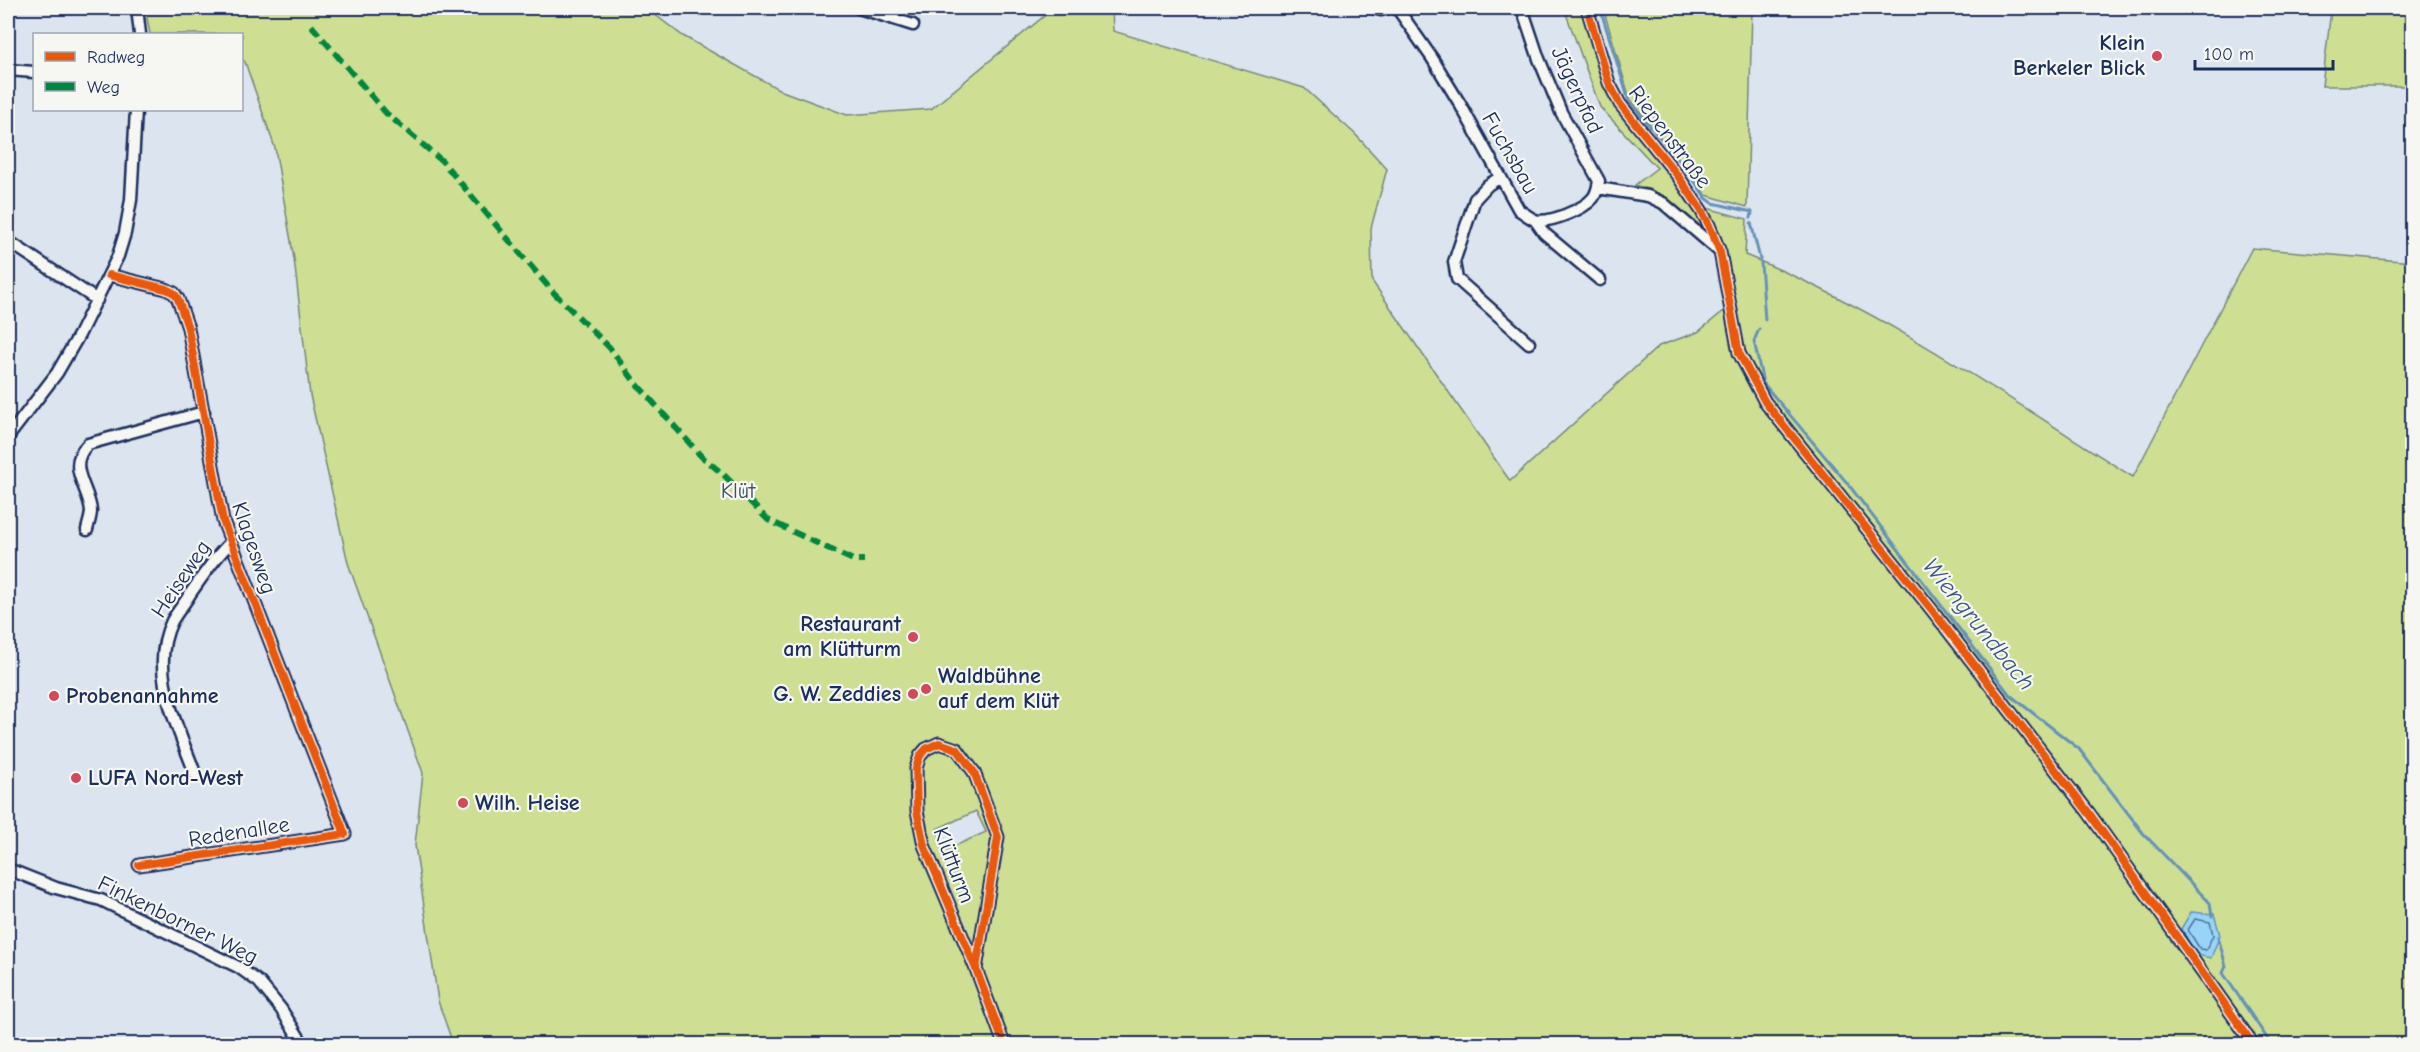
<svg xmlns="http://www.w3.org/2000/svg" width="2420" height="1052" font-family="'Comic Neue',sans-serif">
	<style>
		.green { fill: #cedf94; stroke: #748779; stroke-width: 1.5; fill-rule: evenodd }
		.water { fill: #97d4f8; stroke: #6592ba; stroke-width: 1.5 }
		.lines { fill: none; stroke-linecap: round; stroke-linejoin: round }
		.shore { stroke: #4d719c; stroke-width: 1.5 }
		.stream { stroke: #6592ba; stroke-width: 3 }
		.minor-casing { stroke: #1b2f5e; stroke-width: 15 }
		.minor { stroke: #f6f6f2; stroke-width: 10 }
		.quiet { stroke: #00873e; stroke-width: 6; stroke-dasharray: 12 6; stroke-linecap: butt }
		.cycleway-casing { stroke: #f6f6f2; stroke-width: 11 }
		.cycleway { stroke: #e8590c; stroke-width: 8 }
		.poi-dot { fill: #d1495b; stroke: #f6f6f2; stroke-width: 2 }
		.labels { text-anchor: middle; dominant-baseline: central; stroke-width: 4.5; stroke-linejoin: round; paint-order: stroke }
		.poi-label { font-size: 22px; font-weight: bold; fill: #1b2f5e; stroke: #f6f6f2; text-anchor: start }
		.street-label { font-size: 22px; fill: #1b2f5e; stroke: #f6f6f2 }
		.park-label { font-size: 22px; fill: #3f5269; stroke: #f6f6f2 }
		.water-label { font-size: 24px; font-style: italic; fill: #3a5884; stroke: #f6f6f2 }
	</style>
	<rect width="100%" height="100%" fill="#dce4ef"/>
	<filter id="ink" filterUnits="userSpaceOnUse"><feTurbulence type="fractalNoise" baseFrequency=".0167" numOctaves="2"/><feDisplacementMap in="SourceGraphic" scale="12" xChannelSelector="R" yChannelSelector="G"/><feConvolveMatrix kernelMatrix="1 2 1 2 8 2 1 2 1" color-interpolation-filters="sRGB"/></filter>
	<g filter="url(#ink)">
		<!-- green -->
		<path class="green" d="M145,8H646L683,36L782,91L847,115L931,109L1054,8H1112L1113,31L1304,88L1355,134L1387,169L1371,228L1372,281L1510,481L1659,346L1698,332L1731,305L1701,210L1707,208L1747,219L1745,255C1883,310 2008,398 2133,477L2252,248L2412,262V1044H453L438,1001L415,845L423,773L348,563L310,395L294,259L275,148L245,62L242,59V34H150ZM976,811L986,832L946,850L937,829Z
			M1564,8H1583L1604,84L1614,105L1677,182L1697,214L1707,236L1662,195L1635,185L1657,168L1600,107Z
			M1603,8H1752L1747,207L1706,195L1630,99Z
			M2412,8V86H2322L2331,10Z"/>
		<!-- water -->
		<path class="water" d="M2191,912L2214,914L2220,935L2211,958L2197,955L2181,929Z"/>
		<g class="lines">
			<!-- shore -->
			<path class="shore" d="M2195,919L2210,922L2213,935L2206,950L2200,949L2188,930Z"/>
			<!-- stream -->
			<path class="stream" d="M1600,8L1629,101L1684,166L1706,198L1713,203L1752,212L1751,218
				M1751,223L1760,259
				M1761,263L1765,320
				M1759,329L1754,341L1763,383L1848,484L2010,695L2079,749L2143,833L2210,903L2212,916
				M2218,937L2226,966L2223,973L2271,1044"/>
			<!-- minor casing -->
			<g class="minor-casing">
				<path id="minor" d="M137,8L140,34
					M859,8L913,25
					M1373,8L1381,10L1388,8
					M1397,8L1432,58L1460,104L1519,210C1524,213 1530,218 1535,220C1549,224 1584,209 1593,198C1597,193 1598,187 1599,181L1561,112L1539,59L1522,8
					M1587,8L1609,83L1620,104L1678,176L1701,210L1709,225L1720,252L1739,353L1765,402L1932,610L2089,813L2253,1044
					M8,70L34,72
					M1499,178L1488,185L1475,199L1454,262L1457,279L1529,343
					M1598,188L1648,196L1663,203L1719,251
					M1535,220L1544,233L1600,280
					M8,241L97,300
					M109,275L166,289L174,293L178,299L188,328L223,521L345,834L139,865
					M8,437L57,373L79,335L118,256L125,233L131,200L136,110
					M87,530C88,525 91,517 91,511C89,486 65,467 88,444L204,412
					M196,776C179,728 147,672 172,621C177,612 185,603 190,594C203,576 214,558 230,543
					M8,869L56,888L101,900L238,967L259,982L281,1009L303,1044
					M976,969L998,837L974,772L957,749L939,743L926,749L920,756L916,768L917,811L924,845L976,969L1004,1044"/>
			</g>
			<!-- minor -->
			<use href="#minor" class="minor"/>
			<!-- quiet -->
			<path class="quiet" d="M311,25L386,113L442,161L552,291L610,348L635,382L701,456L723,474L768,520L853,560H864"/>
			<!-- cycleway casing -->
			<g class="cycleway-casing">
				<path id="cycleway" d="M1587,8L1609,83L1620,104L1678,176L1701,210L1709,225L1720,252L1739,353L1765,402L1932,610L2089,813L2253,1044
					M109,275L166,289L174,293L178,299L188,328L223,521L345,834L139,865
					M976,969L998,837L974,772L957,749L939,743L926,749L920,756L916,768L917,811L924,845L976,969L1004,1044"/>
			</g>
			<!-- cycleway -->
			<use href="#cycleway" class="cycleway"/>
		</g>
	</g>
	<!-- markers -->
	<g class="poi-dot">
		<circle cx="2157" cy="56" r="6"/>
		<circle cx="913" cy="637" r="6"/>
		<circle cx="926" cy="689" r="6"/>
		<circle cx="913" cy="694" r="6"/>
		<circle cx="54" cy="696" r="6"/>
		<circle cx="76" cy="778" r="6"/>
		<circle cx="463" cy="803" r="6"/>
	</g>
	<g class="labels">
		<!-- poi labels -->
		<g class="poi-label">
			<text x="2145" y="43" text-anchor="end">Klein<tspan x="2145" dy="25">Berkeler Blick</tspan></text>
			<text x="901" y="624" text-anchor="end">Restaurant<tspan x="901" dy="25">am Klütturm</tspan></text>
			<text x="938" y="676">Waldbühne<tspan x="938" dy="25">auf dem Klüt</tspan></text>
			<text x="901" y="694" text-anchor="end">G. W. Zeddies</text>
			<text x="66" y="696">Probenannahme</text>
			<text x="88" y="778">LUFA Nord-West</text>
			<text x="475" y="803">Wilh. Heise</text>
		</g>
		<!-- street labels -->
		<g class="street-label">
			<text transform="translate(1577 90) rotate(65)">Jägerpfad</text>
			<text transform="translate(1670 137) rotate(53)">Riepenstraße</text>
			<text transform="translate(1510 153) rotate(60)">Fuchsbau</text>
			<text transform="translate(254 548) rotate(71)">Klagesweg</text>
			<text transform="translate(181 579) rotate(-56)">Heiseweg</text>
			<text transform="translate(239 832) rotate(-9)">Redenallee</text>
			<text transform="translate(954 865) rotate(69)">Klütturm</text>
			<text transform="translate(178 920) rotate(26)">Finkenborner Weg</text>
		</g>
		<!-- park labels -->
		<g class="park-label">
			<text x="738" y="491">Klüt</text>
		</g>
		<!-- water labels -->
		<g class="water-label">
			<text transform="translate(1979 624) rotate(51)">Wiengrundbach</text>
		</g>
	</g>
	<!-- margin -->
	<rect width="2420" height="1052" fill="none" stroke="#f6f6f2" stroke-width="30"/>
	<rect x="15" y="15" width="2390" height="1022" fill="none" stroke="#1b2f5e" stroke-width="2" filter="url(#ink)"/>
	<!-- legend -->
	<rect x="33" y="33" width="210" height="78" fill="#f6f6f2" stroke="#9ea6b7" stroke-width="1.5"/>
	<rect x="45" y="52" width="30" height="9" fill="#e8590c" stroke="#9ea6b7" stroke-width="1.5"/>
	<text x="87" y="63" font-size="18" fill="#1b2f5e">Radweg</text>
	<rect x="45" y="82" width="30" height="9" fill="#00873e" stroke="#9ea6b7" stroke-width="1.5"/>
	<text x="87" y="93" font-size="18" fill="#1b2f5e">Weg</text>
	<!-- scale -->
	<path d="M2195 60v9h138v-9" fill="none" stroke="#1b2f5e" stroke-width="3"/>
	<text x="2204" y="60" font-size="18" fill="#1b2f5e" stroke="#f6f6f2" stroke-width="4.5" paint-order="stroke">100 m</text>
</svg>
